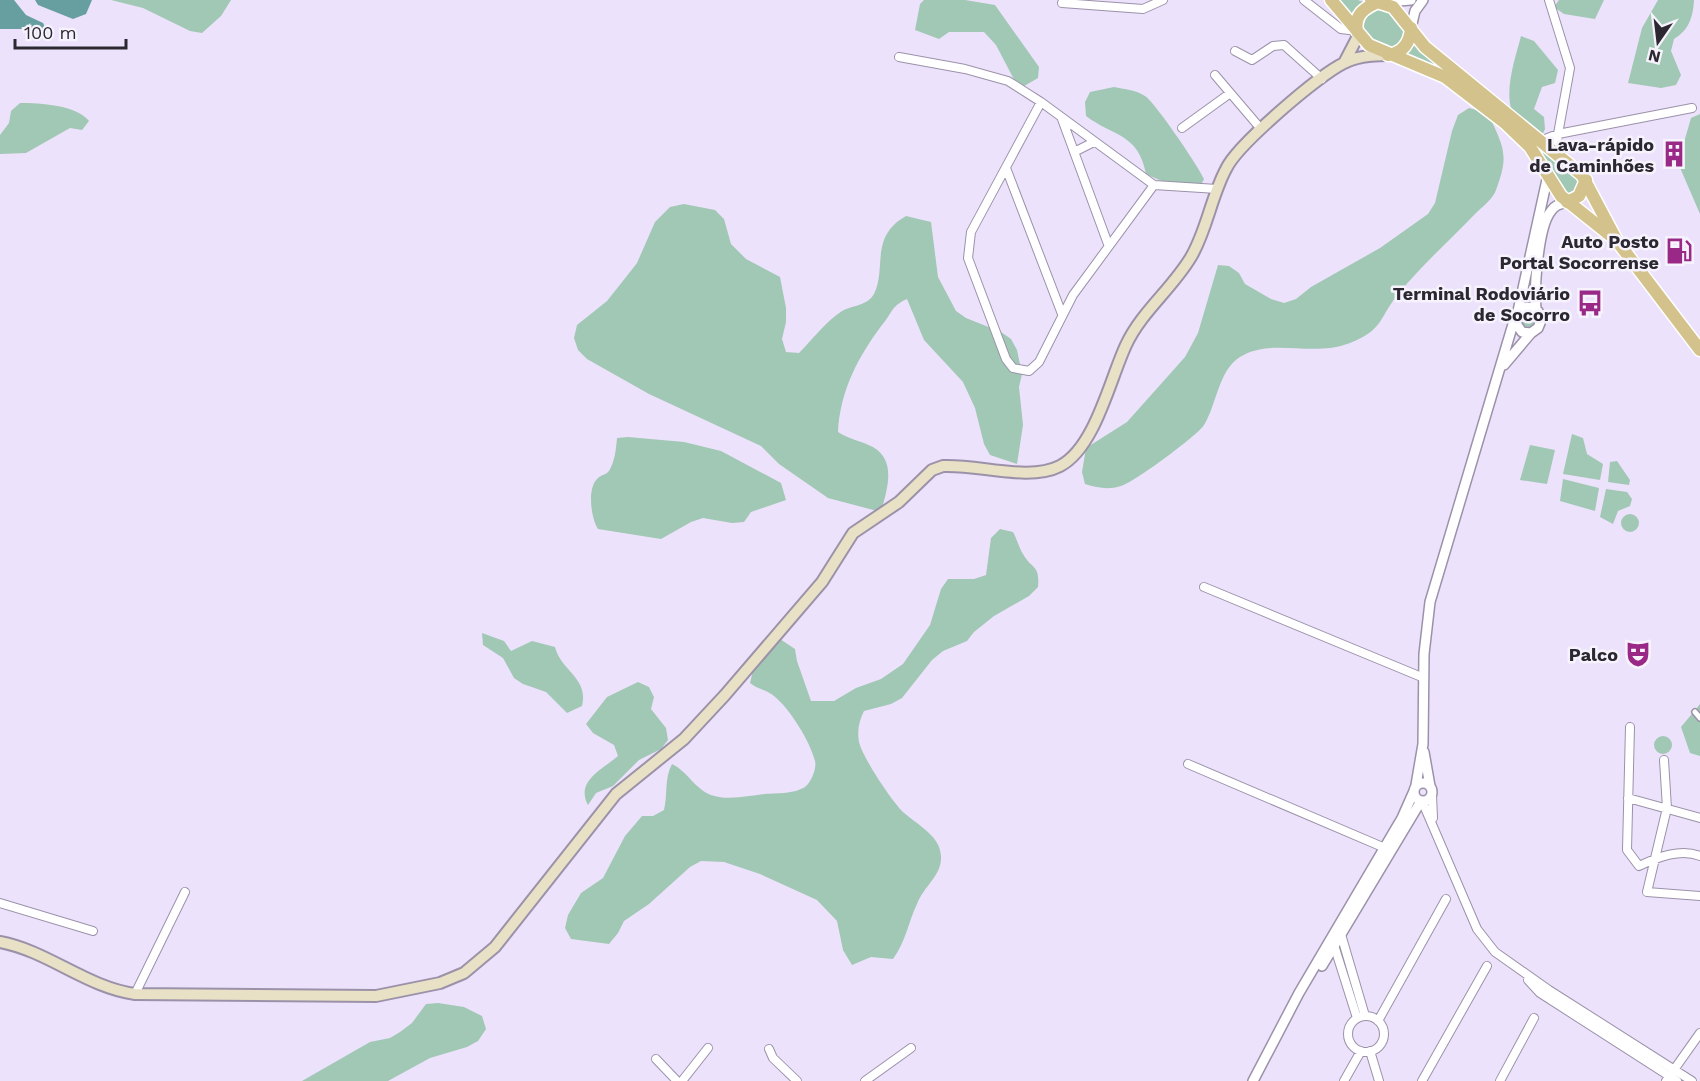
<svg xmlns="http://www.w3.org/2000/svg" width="1700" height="1081" font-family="'Work Sans',sans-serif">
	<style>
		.green { fill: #a0c8b4 }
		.water { fill: #679fa1 }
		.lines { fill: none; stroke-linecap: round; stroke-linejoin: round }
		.pedestrian-casing { stroke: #9b92a9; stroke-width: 8 }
		.minor-casing { stroke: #9b92a9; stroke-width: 10 }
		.tertiary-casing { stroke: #9b92a9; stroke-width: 12 }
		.secondary-casing { stroke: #9b92a9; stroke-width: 14 }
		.primary-casing { stroke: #fff; stroke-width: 15 }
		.pedestrian { stroke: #fff; stroke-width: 5 }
		.minor { stroke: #fff; stroke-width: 8 }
		.tertiary { stroke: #fff; stroke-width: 9 }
		.secondary { stroke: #e9e1c5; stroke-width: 10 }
		.primary { stroke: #d3c28c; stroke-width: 12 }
		.labels { text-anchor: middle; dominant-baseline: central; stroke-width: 5; stroke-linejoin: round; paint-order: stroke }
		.poi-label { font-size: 18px; font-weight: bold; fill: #2c2831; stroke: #f7f3fd; text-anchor: end }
	</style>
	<rect width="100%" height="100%" fill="#ede2fc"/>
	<!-- green -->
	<path class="green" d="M111,0H231L221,16L202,33L190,31L143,8Z
		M924,0H965L995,5L1039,67L1038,78L1019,89L996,45L984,32H949L939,39L915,30L920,4Z
		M1337,0H1358L1366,3L1354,18Z
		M1559,0H1604L1595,19L1564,14L1554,7Z
		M1658,0H1694C1693,17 1689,30 1674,39L1671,51L1681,75L1676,85L1661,88L1628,83L1642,28Z
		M1377,6L1390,9L1406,32L1400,45L1393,50L1376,43L1363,31L1362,19Z
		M1521,36L1534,41L1558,70L1555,83L1542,87L1534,109L1544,117L1545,129L1541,138C1534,134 1526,130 1521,125C1498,105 1515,60 1521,36Z
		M1413,41L1449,74L1435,66L1400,55Z
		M1114,87C1124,89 1136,90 1145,96C1154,101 1199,167 1204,179L1199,189L1175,187L1146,174C1138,133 1114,137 1086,116L1085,102L1090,92Z
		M20,103C40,103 77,105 89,121L82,130L70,128L26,153L0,154V135L9,123L11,111Z
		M1469,108L1488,113C1503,147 1510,153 1496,190C1493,199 1482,207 1475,214C1450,240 1422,265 1399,293C1379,317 1384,330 1350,343C1311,358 1272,337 1240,357C1218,371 1217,404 1204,425C1197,436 1133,483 1121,486C1108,490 1098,488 1085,484L1082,472L1086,448L1127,422L1185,357L1198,333L1218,265L1229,266L1239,273L1245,284L1271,299L1284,303L1296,299L1311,287L1380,248L1428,214L1435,203L1452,131L1458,115Z
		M1700,114V214L1678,163L1691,118Z
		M1533,143L1580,180L1579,189L1571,195L1566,194Z
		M684,204L715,210L724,219L731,244L746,259L780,277L786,308V322L782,339L786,352L799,353C813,339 825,322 842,311C853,305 867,306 874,294C887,268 869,237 906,216L931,222L938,277L956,311L966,318L1001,332L1011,339L1017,350L1022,374L1019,387L1023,425L1017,464L990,455L984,444L975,408L963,382L924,340L907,299C891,306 893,312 882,325C858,357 840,391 838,432C849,439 861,441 873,447C897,461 887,490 881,512L828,498L779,464L761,446L649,394L587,359L578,350L574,338L577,325L607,301L630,272L637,263L655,222L670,207Z
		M1520 319a8 8 0 1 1 16 0a8 8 0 1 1-16 0Z
		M1572,434L1583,438L1587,454L1603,464L1600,480L1563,474Z
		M628,437L684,442L721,451L781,483L786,500L751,512L744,522L732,523L703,518L691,522L661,539L598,529C591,518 587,489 597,479C600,475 606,475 609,471C615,461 616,449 617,438Z
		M1530,445L1555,450L1547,484L1520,480Z
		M1617,461L1630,480L1629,485L1608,482L1610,462Z
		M1563,479L1599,488L1595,511L1560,501Z
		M1606,489L1627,492L1632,499L1630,506L1618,511L1613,524L1600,517Z
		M1621 523a9 9 0 1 1 18 0a9 9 0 1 1-18 0Z
		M1000,529L1013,532C1017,539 1019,548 1023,554C1032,570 1040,564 1038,587L1029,596L994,616L974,632L967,641L943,651L932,660L902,698L891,704L864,711C859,721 857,730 859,742C863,758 891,800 903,812C913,821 935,834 939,847C948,872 925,883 917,904C908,923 906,941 893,959L871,957L852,965L843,950L837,921L817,900L760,874L724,862L701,861L690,867L649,904L624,921L618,933L609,944L571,939L565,928L568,915L581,893L603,878L625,836L642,816H653L664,810C668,794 664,779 672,764C687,771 695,789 711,795C728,801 748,796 765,794C776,793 797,794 806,786C811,782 817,768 815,761C810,741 790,709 774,696C767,690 757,689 750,683L757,655L774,635L795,649L797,661L811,701H834L856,688L881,679L903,664L930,625L941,589L948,579H974L986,575L991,538Z
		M482,633L504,641L511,651L532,641L555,647C561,671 589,678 582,706L567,713L546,692L523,684L514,678L503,658L483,645Z
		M638,682L649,687L654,697L651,709L666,728L668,740L661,749L639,760L613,786L596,793L588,805C575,781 603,769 618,756L614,745L593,733L586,724L607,697Z
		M1700,704V756L1690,753L1681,727Z
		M1654 745a9 9 0 1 1 18 0a9 9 0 1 1-18 0Z
		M438,1003L464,1007L482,1016L486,1029L478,1041L467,1047L430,1058L388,1081H302L370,1042L390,1038L400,1032L412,1023L426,1004Z"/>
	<!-- water -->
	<path class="water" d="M0,0H14L26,15L43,23L46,29H0Z
		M35,0H92L86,14L73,19L38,5Z"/>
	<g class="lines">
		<!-- pedestrian casing -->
		<g class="pedestrian-casing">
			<path id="pedestrian" d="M1695,712L1700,718"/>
		</g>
		<!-- minor casing -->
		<g class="minor-casing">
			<path id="minor" d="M1304,0L1341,29L1357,31
				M1549,0L1570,68L1558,134L1557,144L1561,155
				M1062,3L1143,9L1163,0
				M1235,51L1252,60L1273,46L1284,45L1322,79
				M899,57L965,69L1008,81L1041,102L1154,185
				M1215,75L1261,129
				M1041,102L971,232L968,258L1006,359L1013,368L1029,371L1039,362L1073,295L1154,185L1217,189
				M1062,119L1108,244
				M1182,128L1229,94
				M1540,141L1558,134L1692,108
				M1074,152L1094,142
				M1006,168L1062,314
				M1204,587L1424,678
				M1630,727L1627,850L1639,866C1658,857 1681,848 1700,856
				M1664,760L1667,808L1647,892L1700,896
				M1188,764L1385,848
				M1432,795L1433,818
				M1628,798L1700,818
				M1422,801L1477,929L1495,952L1549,990L1692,1081
				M0,903L93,931
				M1340,931L1365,1016
				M1333,942L1357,1018
				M1528,980L1540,993L1677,1081
				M135,994L185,892
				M1348 1034a18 18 0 1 1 36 0a18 18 0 1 1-36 0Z
				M1378,1021L1446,899
				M769,1049L773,1058L797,1081
				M1370,1051L1379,1081
				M656,1059L677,1081
				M682,1081L708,1048
				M865,1081L911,1048
				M1344,1081L1361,1051
				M1422,1081L1487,966
				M1500,1081L1534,1018
				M1666,1081L1700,1033"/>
		</g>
		<!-- tertiary casing -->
		<g class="tertiary-casing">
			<path id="tertiary" d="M1386,2L1411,0
				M1411,28L1415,11L1423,0
				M1536,309C1534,288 1538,227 1551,211C1555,205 1560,204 1567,202
				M1518,311L1548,175
				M1504,365L1531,333
				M1424,752L1430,786
				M1414 792a9 9 0 1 1 18 0a9 9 0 1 1-18 0Z
				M1416,785L1423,744L1424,654L1430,602L1516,314L1522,308L1532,307C1541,311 1543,319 1538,328L1531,333L1522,332L1515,322
				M1322,966L1421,801
				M1253,1081L1299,993L1402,818L1414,791"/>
		</g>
		<!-- secondary casing -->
		<g class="secondary-casing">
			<path id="secondary" d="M1344,63L1357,38V31
				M0,942C48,951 86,987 135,994L376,996L440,983L464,973L495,947L616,794L684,739L725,695L822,582L853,533L899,502L932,470L943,466C978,464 1029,482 1060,466C1095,448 1110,379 1126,345C1142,311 1172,289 1191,257C1207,230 1211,197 1226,169C1237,145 1319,75 1344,63C1357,56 1373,55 1388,55"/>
		</g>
		<!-- primary casing -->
		<g class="primary-casing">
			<path id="primary" d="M1331,0L1369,45L1445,77L1505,123L1530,147L1561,196L1611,236
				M1371,0L1393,7L1425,47L1582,175L1617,241L1700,350
				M1357,31C1354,15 1364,8 1378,2
				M1388,55C1403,53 1410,43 1411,28
				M1567,202L1579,196L1586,180"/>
		</g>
		<!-- pedestrian -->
		<use href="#pedestrian" class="pedestrian"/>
		<!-- minor -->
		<use href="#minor" class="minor"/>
		<!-- tertiary -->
		<use href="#tertiary" class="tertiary"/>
		<!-- secondary -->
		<use href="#secondary" class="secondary"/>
		<!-- primary -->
		<use href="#primary" class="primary"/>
	</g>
	<!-- icons -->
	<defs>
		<g id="building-bare" transform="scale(2.07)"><path d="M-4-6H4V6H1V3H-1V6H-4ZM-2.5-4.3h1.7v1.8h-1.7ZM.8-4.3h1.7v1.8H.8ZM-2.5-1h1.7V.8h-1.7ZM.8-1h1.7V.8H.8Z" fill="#9a2886" stroke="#f7f3fd" stroke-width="2.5" paint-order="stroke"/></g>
		<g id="fuel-bare" transform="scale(2.07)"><path d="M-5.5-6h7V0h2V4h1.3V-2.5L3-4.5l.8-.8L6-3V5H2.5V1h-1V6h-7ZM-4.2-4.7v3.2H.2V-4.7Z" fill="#9a2886" stroke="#f7f3fd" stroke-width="2.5" paint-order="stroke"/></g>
		<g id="bus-bare" transform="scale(2.07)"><path d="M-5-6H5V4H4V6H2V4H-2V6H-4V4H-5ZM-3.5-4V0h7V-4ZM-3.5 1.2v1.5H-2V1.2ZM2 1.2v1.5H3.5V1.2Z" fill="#9a2886" stroke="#f7f3fd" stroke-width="2.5" paint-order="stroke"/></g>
		<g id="theatre-bare" transform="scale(2.07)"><path d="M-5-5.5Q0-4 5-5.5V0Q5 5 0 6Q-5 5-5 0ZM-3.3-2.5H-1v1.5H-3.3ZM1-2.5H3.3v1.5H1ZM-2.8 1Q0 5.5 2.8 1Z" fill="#9a2886" stroke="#f7f3fd" stroke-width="2.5" paint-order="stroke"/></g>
	</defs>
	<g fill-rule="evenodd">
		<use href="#building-bare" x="1674" y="154"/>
		<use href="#fuel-bare" x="1679" y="251"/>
		<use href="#bus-bare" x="1590" y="303"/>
		<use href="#theatre-bare" x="1638" y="654"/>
	</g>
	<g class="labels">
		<!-- poi labels -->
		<g class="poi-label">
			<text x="1654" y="144">Lava-rápido<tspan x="1654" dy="21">de Caminhões</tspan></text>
			<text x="1659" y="241">Auto Posto<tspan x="1659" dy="21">Portal Socorrense</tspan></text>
			<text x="1570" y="293">Terminal Rodoviário<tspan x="1570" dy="21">de Socorro</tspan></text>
			<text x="1618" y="654">Palco</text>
		</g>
	</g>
	<!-- north arrow -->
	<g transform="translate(1658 42) rotate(194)" stroke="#f7f3fd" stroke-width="4.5" paint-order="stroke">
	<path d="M0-4.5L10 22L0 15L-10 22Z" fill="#2c2831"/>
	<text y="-9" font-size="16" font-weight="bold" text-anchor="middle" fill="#2c2831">N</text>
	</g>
	<!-- scale -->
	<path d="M15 39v9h111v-9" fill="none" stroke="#2c2831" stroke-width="3"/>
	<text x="24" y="39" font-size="18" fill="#2c2831" stroke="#f7f3fd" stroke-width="4.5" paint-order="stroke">100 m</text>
</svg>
